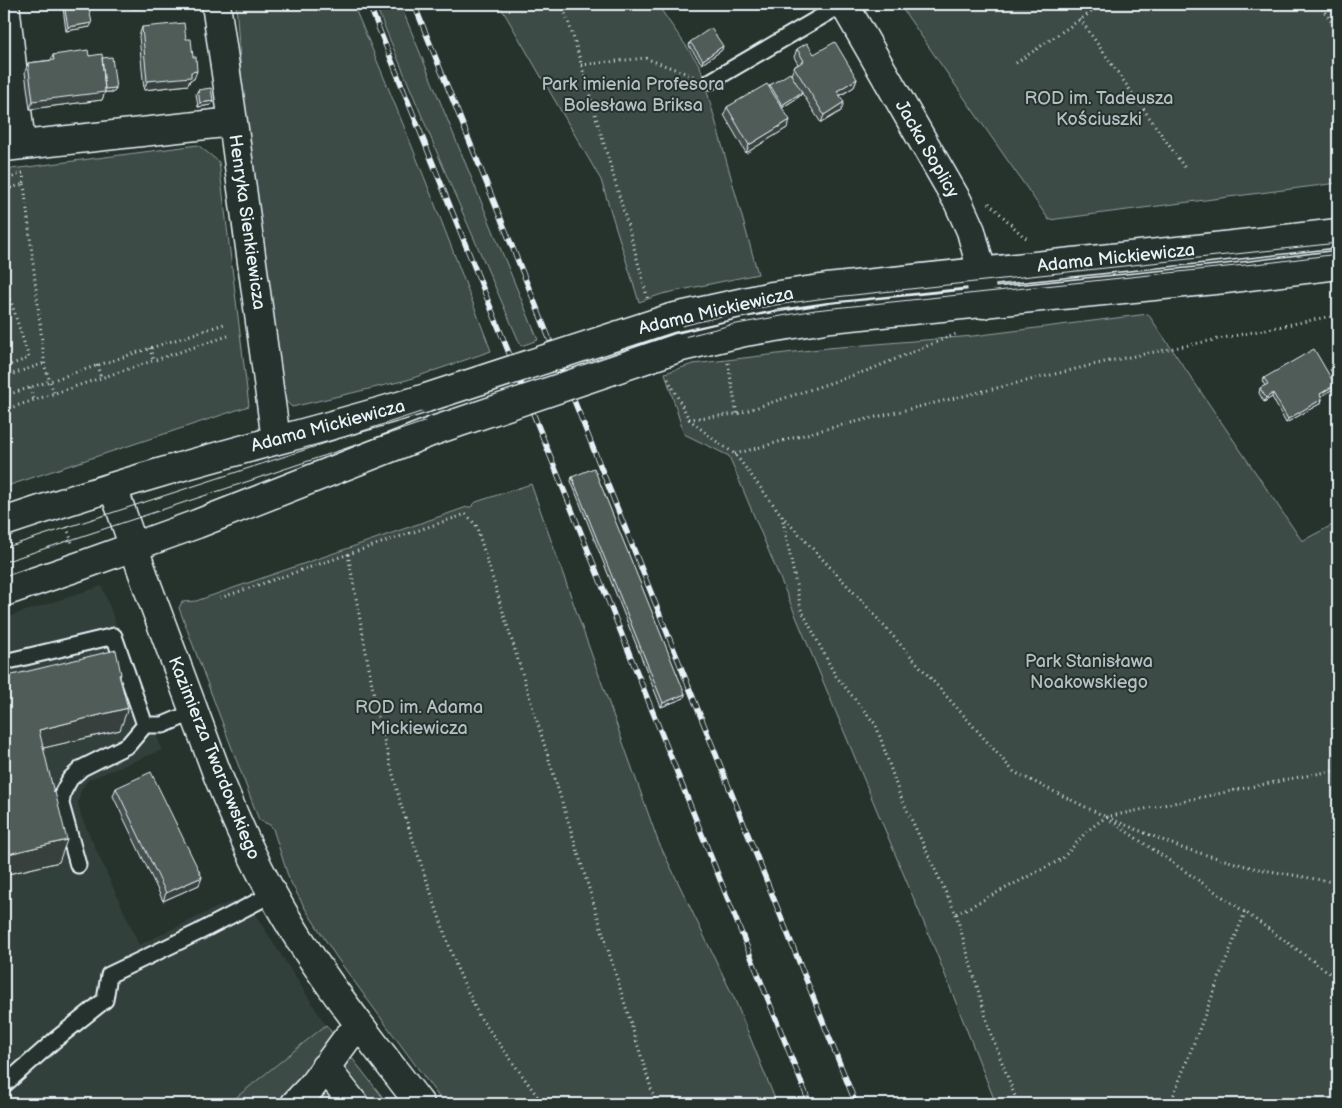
<svg xmlns="http://www.w3.org/2000/svg" width="1342" height="1108" font-family="'Balsamiq Sans',sans-serif">
	<style>
		.built { fill: #333f3a }
		.green { fill: #3e4b47; stroke: #939ea0 }
		.lines { fill: none; stroke-linecap: round; stroke-linejoin: round }
		.lane-casing { stroke: #e8f1f8; stroke-width: 19 }
		.street-casing { stroke: #e8f1f8; stroke-width: 31 }
		.secondary-casing { stroke: #e8f1f8; stroke-width: 31 }
		.path { stroke: #e8f1f8; stroke-width: 3; stroke-dasharray: 1 4; stroke-linecap: butt }
		.lane { stroke: #26332d; stroke-width: 15 }
		.street { stroke: #26332d; stroke-width: 28 }
		.secondary { stroke: #26332d; stroke-width: 28 }
		.tram { stroke: #e8f1f8; stroke-width: 1 }
		.rail-casing { stroke: #e8f1f8; stroke-width: 5.5 }
		.rail { stroke: #26332d; stroke-width: 4; stroke-dasharray: 11; stroke-linecap: butt }
		.secondary-bridge-casing { stroke: #e8f1f8; stroke-width: 31; stroke-linecap: butt }
		.secondary-bridge { stroke: #26332d; stroke-width: 28 }
		.wall { fill: #454f4d; stroke: #e8f1f8 }
		.shaded-wall { fill: #38403e; stroke: #e8f1f8 }
		.building { fill: #505c59; stroke: #e8f1f8 }
		.labels { text-anchor: middle; dominant-baseline: central; stroke-width: 4; stroke-linejoin: round; paint-order: stroke }
		.park-label { font-size: 18px; fill: #b5bfc3; stroke: #26332d }
		.street-label { font-size: 18px; fill: #e8f1f8; stroke: #26332d }
	</style>
	<rect width="100%" height="100%" fill="#26332d"/>
	<filter id="ink" filterUnits="userSpaceOnUse"><feTurbulence type="fractalNoise" baseFrequency=".02" numOctaves="2"/><feDisplacementMap in="SourceGraphic" scale="10" xChannelSelector="R" yChannelSelector="G"/><feConvolveMatrix kernelMatrix="1 2 1 2 8 2 1 2 1" color-interpolation-filters="sRGB"/></filter>
	<g filter="url(#ink)">
		<!-- built -->
		<path class="built" d="M102,586L162,750L88,780L81,790L78,803L81,816L139,945L220,906L244,897L326,1025L228,1104H4V618Z"/>
		<!-- green -->
		<path class="green" d="M236,4H353C402,118 447,234 491,351L407,380L292,407L281,397L248,171Z
			M375,4H400L538,340L521,346L451,186Z
			M499,4H657L700,66L758,274L662,294L639,302L601,180Z
			M899,4H1329L1338,17V183L1049,220Z
			M198,145L219,162L249,406L4,487V170Z
			M1148,314L1302,541L1338,522V1104H996L936,952L729,456L684,434L665,373L693,364L828,348L973,336Z
			M531,484L658,841L735,1000L777,1104H444L337,958L306,910L289,879L273,829L270,825L259,820L179,608L182,602L196,601L467,507H471L476,502Z
			M326,1025L388,1104H228Z"/>
		<g class="lines">
			<!-- lane casing -->
			<g class="lane-casing">
				<path id="lane" d="M711,81L843,4
					M13,660L114,636L145,725
					M78,865L61,804L63,792L70,779L82,768L128,745L145,725H163L194,712
					M4,1085L55,1040L105,1000L109,975L199,932L272,894"/>
			</g>
			<!-- street casing -->
			<g class="street-casing">
				<path id="street" d="M5,4L21,145
					M216,4L233,122L276,440
					M844,4L958,202L971,231L979,261L983,304
					M4,147L233,122
					M113,487L148,588L218,776C234,816 251,856 272,893C313,968 368,1036 420,1104
					M325,1067L354,1104
					M295,1104L312,1086L348,1037L361,1027"/>
			</g>
			<!-- secondary casing -->
			<g class="secondary-casing">
				<path id="secondary" d="M671,318L772,296L827,288L1206,248L1338,233
					M678,348L745,332L831,318L1225,279L1338,265
					M4,522C55,505 107,488 159,473C248,447 338,425 426,398
					M4,592L80,566L197,524L436,430"/>
			</g>
			<!-- path -->
			<path class="path" d="M562,4C576,41 585,79 596,117C614,178 632,238 648,300
				M1319,4L1338,31
				M1080,19L1185,168
				M1016,63L1103,4
				M581,65L645,58L693,76
				M4,182L19,174L23,173L24,184L4,190
				M24,184L45,367L55,396
				M989,203L1023,236L1028,239
				M4,280L29,358L4,367
				M150,348L153,360
				M728,363L737,414
				M97,365L101,378
				M1327,374V373L1338,366
				M4,377L45,363
				M668,379L689,419L737,414L869,370L956,334
				M1332,384L1336,391L1338,390
				M30,388L34,400
				M4,396L224,324
				M4,410L228,336
				M689,419L713,439L735,454L782,516L860,599L1014,772L1106,817L1182,848L1253,868L1338,883
				M735,454L822,430L1105,362L1337,315
				M782,516L801,609L835,675L876,725L899,793L956,914L1062,859L1087,831L1106,817L1294,778L1338,770
				M67,527L72,543
				M348,554L378,717L401,805L456,966L479,1016L543,1104
				M220,598L466,514L476,525L656,1104
				M1111,821L1245,912L1338,979
				M956,914L991,1034L1018,1104
				M1170,1104L1245,912"/>
			<!-- lane -->
			<use href="#lane" class="lane"/>
			<!-- street -->
			<use href="#street" class="street"/>
			<!-- secondary -->
			<use href="#secondary" class="secondary"/>
			<!-- tram -->
			<path class="tram" d="M4,548L430,409L630,341L674,328L730,314L775,305L826,298L1338,243
				M4,562L252,480L631,352L676,339L731,325L815,310L1274,262L1338,254"/>
			<!-- rail casing -->
			<g class="rail-casing">
				<path id="rail" d="M369,4L810,1104
					M414,4L535,303L856,1104"/>
			</g>
			<!-- rail -->
			<use href="#rail" class="rail"/>
			<!-- secondary-bridge casing -->
			<g class="secondary-bridge-casing">
				<path id="secondary-bridge" d="M426,398L671,318
					M436,430L678,348"/>
			</g>
			<!-- secondary-bridge -->
			<use href="#secondary-bridge" class="secondary-bridge"/>
		</g>
		<!-- wall -->
		<path class="wall" d="M64,4L90,27L66,31L63,8Z
			M142,27L186,39L194,79L190,80L188,85L144,90L139,36Z
			M690,42L722,50L702,64L689,46Z
			M797,49L814,54L857,79L854,87L840,96L841,111L821,123L802,93L800,96L782,108L787,128L746,153L724,115L727,107L769,87L770,85L791,75L794,67L798,64L794,57Z
			M53,55L89,56L102,58L116,88L114,92H105L102,100L30,109L25,72L28,63L51,60Z
			M198,90L213,101L211,105L198,107L196,94Z
			M1264,378L1335,385L1333,389L1321,396L1322,399L1321,403L1286,423L1272,397L1264,402L1259,393L1260,388L1265,386L1263,382Z
			M572,477L685,694L684,698L661,707L571,481Z
			M121,674L120,677V730L43,748L59,862L4,875V677Z
			M116,788L202,877L199,885L163,901L113,796Z"/>
		<!-- shaded-wall -->
		<path class="shaded-wall" d="M134,4H173L133,9Z
			M92,23L90,27L66,31L68,27Z
			M723,46L722,50L702,64L703,60Z
			M197,71L194,79L190,80L188,85L144,90L147,81L191,72Z
			M857,79L854,87L834,99L837,91Z
			M116,88L114,92H105L102,100L30,109L33,101L103,89Z
			M802,92L800,96L780,109L782,105Z
			M213,101L211,105L198,107L200,103Z
			M844,102L841,111L821,123L824,115Z
			M790,120L787,128L746,153L749,145Z
			M1335,385L1333,389L1318,398L1320,394Z
			M1273,393L1272,397L1264,402L1266,398Z
			M1322,399L1321,403L1286,423L1288,419Z
			M685,694L684,698L661,707L663,703Z
			M128,708L120,730L31,751L39,730Z
			M67,840L59,862L4,875V855Z
			M202,877L199,885L163,901L166,893Z"/>
		<!-- building -->
		<path class="building" d="M64,4H88L92,23L68,27Z
			M184,23L186,39H191L193,57H196L197,71L191,72V77L147,81L142,27Z
			M711,28L723,46L703,60L690,42Z
			M835,42L857,79L837,91L844,102L824,115L794,67L804,61L797,49L807,43L814,54Z
			M88,50L89,56L102,54L105,92L33,101L28,63L54,60L53,55Z
			M112,57L116,88L105,89L102,58Z
			M790,73L802,92L782,105L770,85Z
			M767,84L790,120L749,145L727,107Z
			M211,88L213,101L200,103L198,90Z
			M1314,349L1335,385L1320,394L1322,399L1288,419L1273,393L1266,398L1260,388L1268,384L1264,378Z
			M594,468L685,694L663,703L572,477Z
			M116,650L121,674L119,675L128,708L39,730L54,793L55,792L67,840L4,855V804L8,803L4,785V677Z
			M151,772L202,877L166,893L116,788Z"/>
	</g>
	<g class="labels">
		<!-- park labels -->
		<g class="park-label">
			<text x="633" y="84">Park imienia Profesora<tspan x="633" dy="21">Bolesława Briksa</tspan></text>
			<text x="1099" y="98">ROD im. Tadeusza<tspan x="1099" dy="21">Kościuszki</tspan></text>
			<text x="1089" y="661">Park Stanisława<tspan x="1089" dy="21">Noakowskiego</tspan></text>
			<text x="419" y="707">ROD im. Adama<tspan x="419" dy="21">Mickiewicza</tspan></text>
		</g>
		<!-- street labels -->
		<g class="street-label">
			<text transform="translate(927 149) rotate(60)">Jacka Soplicy</text>
			<text transform="translate(247 222) rotate(82)">Henryka Sienkiewicza</text>
			<text transform="translate(1116 258) rotate(-6)">Adama Mickiewicza</text>
			<text transform="translate(716 311) rotate(-13)">Adama Mickiewicza</text>
			<text transform="translate(328 426) rotate(-15)">Adama Mickiewicza</text>
			<text transform="translate(214 758) rotate(68)">Kazimierza Twardowskiego</text>
		</g>
	</g>
	<!-- margin -->
	<rect width="1342" height="1108" fill="none" stroke="#26332d" stroke-width="20"/>
	<rect x="10" y="10" width="1322" height="1088" fill="none" stroke="#e8f1f8" stroke-width="2" filter="url(#ink)"/>
</svg>
